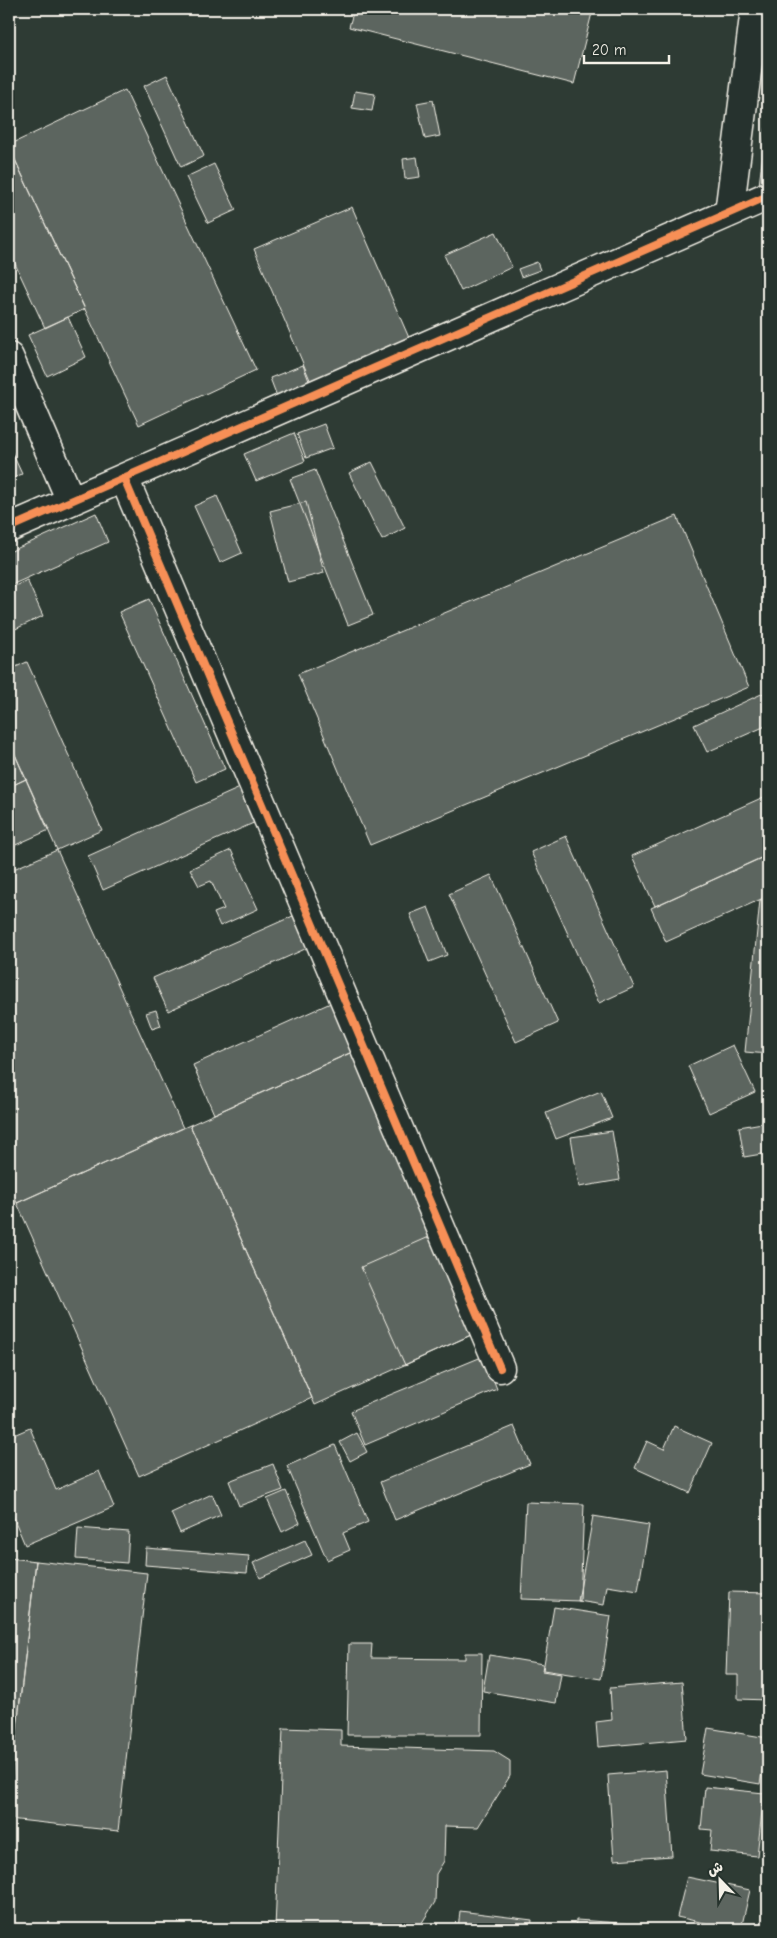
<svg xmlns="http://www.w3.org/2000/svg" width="777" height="1938" font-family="'Comic Neue','Playpen Sans Arabic',sans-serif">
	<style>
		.building { fill: #5c655e; stroke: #f4f1e8 }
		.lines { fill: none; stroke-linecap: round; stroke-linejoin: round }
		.minor-casing { stroke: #f4f1e8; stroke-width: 31 }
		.minor { stroke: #26332d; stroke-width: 28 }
		.cycleway-casing { stroke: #26332d; stroke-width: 11 }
		.cycleway { stroke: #f78f57; stroke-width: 8 }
	</style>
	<rect width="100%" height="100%" fill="#2e3b34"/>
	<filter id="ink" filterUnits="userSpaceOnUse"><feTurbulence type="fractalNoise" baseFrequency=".02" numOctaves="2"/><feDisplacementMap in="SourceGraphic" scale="10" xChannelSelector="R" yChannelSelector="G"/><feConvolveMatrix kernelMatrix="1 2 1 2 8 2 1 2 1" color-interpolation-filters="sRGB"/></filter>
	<g filter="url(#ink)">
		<!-- building -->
		<path class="building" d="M354,9H593L574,84L349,27Z
			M167,75L204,156L181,167L144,86Z
			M125,90L256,370L139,425L9,147V145Z
			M355,91L375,94L372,111L352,108Z
			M433,100L440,136L425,139L417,103Z
			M768,115V181L759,185Z
			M9,147L85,309L45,328L9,251Z
			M417,157L420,177L405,179L403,159Z
			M214,164L236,210L208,223L186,177Z
			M352,207L413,347L314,389L254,249Z
			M496,232L512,267L461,291L444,255Z
			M537,262L540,270L521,277L518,269Z
			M68,317L86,357L47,376L28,335Z
			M303,365L311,386L278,399L270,378Z
			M324,424L333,448L306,458L297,434Z
			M294,433L305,461L256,481L244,454Z
			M9,446L22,474L9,480Z
			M372,462L405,528L382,540L349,473Z
			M315,470L373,615L348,625L290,479Z
			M217,496L242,553L220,563L194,506Z
			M306,502L324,573L288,582L270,511Z
			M96,513L108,542L9,586V552Z
			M677,516L749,687L370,845L298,674Z
			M27,580L43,616L9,632V589Z
			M149,599L225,769L196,782L119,612Z
			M27,662L102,830L57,850L9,741V670Z
			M768,691V725L707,752L694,725Z
			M9,741L26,779L9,787Z
			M26,779L49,830L9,848V787Z
			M251,783L267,817L103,890L88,856Z
			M768,795V855L655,906L632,856Z
			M566,836L634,987L599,1003L531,852Z
			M57,850L183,1128L17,1203L9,1185V871Z
			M231,850L258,909L220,926L214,913L224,909L211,881L199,886L190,869Z
			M765,856L768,863V896L666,942L651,908Z
			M491,875L558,1023L516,1042L449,894Z
			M760,900H768V1054L745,1052Z
			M428,907L447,955L429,962L410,914Z
			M302,912L316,944L168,1011L153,978Z
			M335,1001L357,1050L214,1114L193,1065Z
			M156,1010L161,1026L152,1029L146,1013Z
			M733,1045L755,1092L709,1113L688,1066Z
			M354,1051L480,1331L315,1405L190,1125Z
			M601,1091L612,1118L556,1139L546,1113Z
			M768,1122V1153L744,1157L739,1127Z
			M190,1125L312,1398L139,1476L17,1203Z
			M612,1131L620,1180L579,1187L571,1137Z
			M436,1234L480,1331L405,1365L361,1267Z
			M484,1356L497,1389L365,1445L351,1411Z
			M514,1426L530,1464L395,1520L380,1482Z
			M674,1426L712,1443L690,1493L635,1468L647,1441L664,1449Z
			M30,1428L56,1490L99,1471L114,1507L25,1545L9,1507V1437Z
			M357,1433L367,1452L350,1461L340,1442Z
			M335,1445L368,1522L343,1533L350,1550L327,1560L287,1466Z
			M273,1464L283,1490L239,1506L229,1481Z
			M286,1491L300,1523L282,1532L267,1499Z
			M212,1494L221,1515L180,1533L171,1513Z
			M526,1502L584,1504L580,1601L521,1599Z
			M593,1516L649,1525L638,1591L607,1586L604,1605L578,1601Z
			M78,1528L129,1532L127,1563L76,1559Z
			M305,1540L312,1555L260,1578L253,1563Z
			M146,1548L249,1556L247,1573L145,1565Z
			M9,1558L36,1561L13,1761H9Z
			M36,1561L147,1573L118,1831L9,1819V1798Z
			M729,1592L768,1593V1700L738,1699V1675H726Z
			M554,1607L611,1616L601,1679L543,1670Z
			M349,1644H372L371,1658L465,1659V1653H482L481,1735H347Z
			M489,1655L543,1664L542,1671L561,1674L556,1703L483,1691Z
			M682,1682L687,1739L598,1747L596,1722L612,1720L610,1688Z
			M283,1728L341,1730V1746L494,1751L510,1761V1776L478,1827L445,1826L444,1861L436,1874L435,1902L418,1929H275Z
			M708,1728L768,1738L760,1784L700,1774Z
			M666,1770L672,1856L614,1860L608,1775Z
			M705,1787L764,1793L757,1856L710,1851L712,1830L701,1829Z
			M687,1877L750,1890L741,1929H732L677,1917Z
			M460,1911L532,1920L531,1929H458Z
			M576,1920L650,1925V1929H575Z"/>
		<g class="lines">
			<!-- minor casing -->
			<g class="minor-casing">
				<path id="minor" d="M729,213L755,9
					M9,357L71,501
					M124,478L500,1368
					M9,528L768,196"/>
			</g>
			<!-- minor -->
			<use href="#minor" class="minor"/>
			<!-- cycleway casing -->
			<g class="cycleway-casing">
				<path id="cycleway" d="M124,478L500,1368
					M9,528L768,196"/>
			</g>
			<!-- cycleway -->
			<use href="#cycleway" class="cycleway"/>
		</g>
	</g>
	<!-- margin -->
	<rect width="777" height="1938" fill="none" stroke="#26332d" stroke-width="30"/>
	<rect x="15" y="15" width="747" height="1908" fill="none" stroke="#f4f1e8" stroke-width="2" filter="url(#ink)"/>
	<!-- north arrow -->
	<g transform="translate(720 1880) rotate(337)" stroke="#26332d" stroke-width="4" paint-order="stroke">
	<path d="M0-4L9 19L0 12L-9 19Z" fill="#f4f1e8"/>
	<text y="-8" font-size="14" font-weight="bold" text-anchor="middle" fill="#f4f1e8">ش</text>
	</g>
	<!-- scale -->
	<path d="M584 55v8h85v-8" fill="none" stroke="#f4f1e8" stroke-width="2.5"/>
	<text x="592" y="55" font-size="15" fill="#f4f1e8" stroke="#26332d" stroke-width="4" paint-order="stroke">20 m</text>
</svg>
